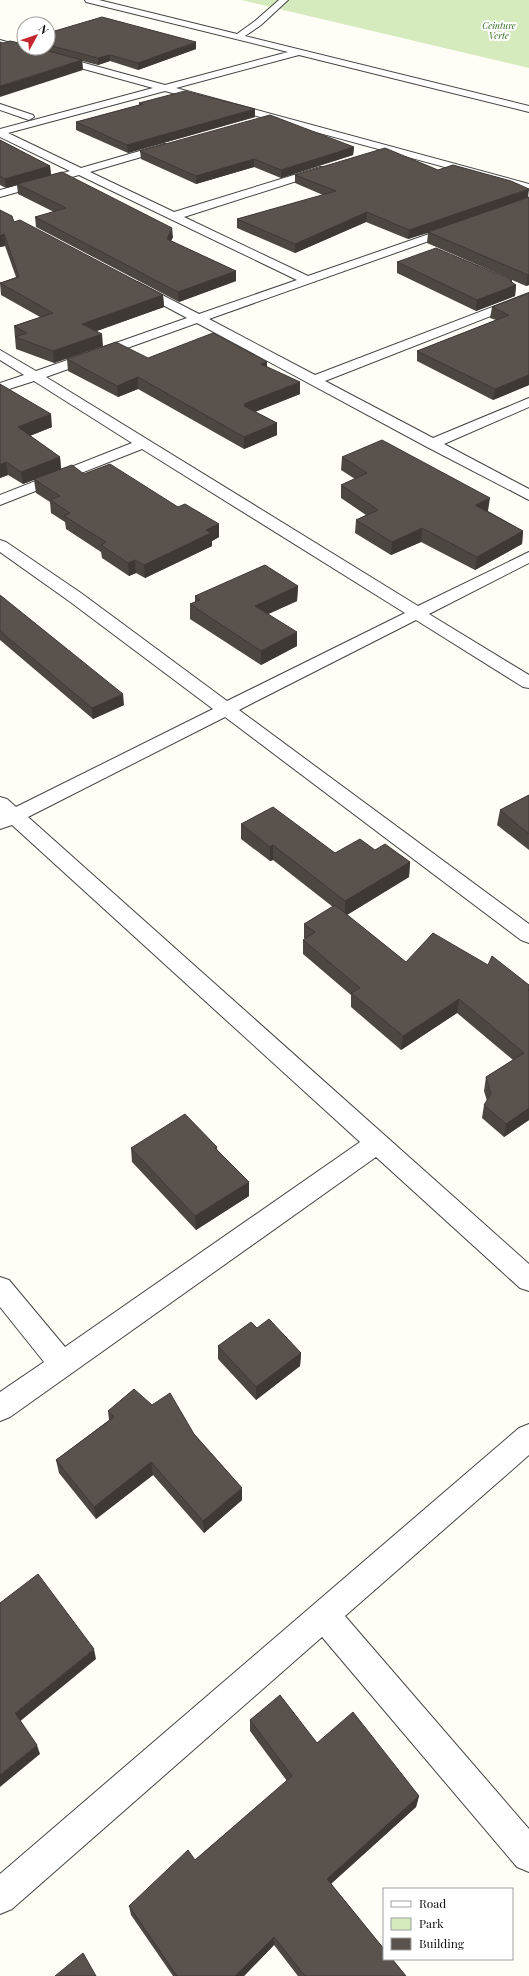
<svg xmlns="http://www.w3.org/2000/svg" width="529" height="1976" font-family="'Playfair Display',serif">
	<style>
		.green { fill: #d5ebbd }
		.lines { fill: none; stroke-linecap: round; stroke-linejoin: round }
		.minor-casing { stroke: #444; stroke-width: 2 }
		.minor { fill: #fff; fill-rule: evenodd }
		.wall { fill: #4d4742 }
		.shaded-wall { fill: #3f3936 }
		.building { fill: #5a524d; stroke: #3f3936 }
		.labels { text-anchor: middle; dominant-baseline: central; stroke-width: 4; stroke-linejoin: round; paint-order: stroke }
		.far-park-label { font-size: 9px; font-style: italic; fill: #2f6b1f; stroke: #fff }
	</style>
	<rect width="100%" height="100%" fill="#fffdf5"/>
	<!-- green -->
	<path class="green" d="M241,0H529V68L245,1Z"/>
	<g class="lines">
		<!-- minor casing -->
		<g class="minor-casing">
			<path id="minor" d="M85,0H99L237,34L255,21L279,0H288L261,25L245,36L529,106V112L299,55L176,88L529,184V190L165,91L8,133L81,168L164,144H172L173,146L172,148L90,172L174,212L320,167H328L329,169L328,171L184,217L308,276L452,226H460L462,228L460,230L209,319L315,375L529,293V301L325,381L433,438L529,398V407L444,444L529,489V500L427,447L197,323L46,377L418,606L529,552V563L429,614L529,675V688L523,687L416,620L239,710L529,924V943L521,940L225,717L28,817L529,1264V1291L520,1288L376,1157L10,1417L0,1421V1392L44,1362L0,1307V1277L9,1280L65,1347L360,1142L12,825L0,829V797L7,799L16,807L213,709L69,601L0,552V540L6,542L81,593L227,701L405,613L142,449L0,505V495L132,443L34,381L0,392V383L24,375L0,360V350L36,371L187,318L133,289L131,286L137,282L199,314L297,280L79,175L0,197V190L70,171L0,137V129L153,88L0,46V40L165,85L288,52L86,2Z
				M0,104L33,115L34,117L29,120L0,110Z
				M529,1424V1455L345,1616L529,1829V1872L517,1867L322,1637L12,1909L0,1914V1874L519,1428Z"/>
		</g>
		<!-- minor -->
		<use href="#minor" class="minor"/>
	</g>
	<!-- wall -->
	<path class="wall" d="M48,33L196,49L138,70L110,61L98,65L82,61L83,70L24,48H48Z
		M139,103L255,109V117L128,153L76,130V122L139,105Z
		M0,140L50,166L51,175L173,237L171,241L236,271V281L179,302L36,227L35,217L54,212L18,194L17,185L6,188L0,185Z
		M354,147L353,155L281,178L254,167L196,184L141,159L140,151Z
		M438,170L528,198L529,285L526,286L427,243L428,233L408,239L366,222L295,253L237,228V219L323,195L295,183V175Z
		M0,210L14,222L163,295L164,307L96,331L103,346L54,363L16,349L14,326L40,317L1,295L0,283L16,277L5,246L0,247Z
		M397,262L512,283L516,285L515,296L476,311L397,273Z
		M529,293V385L493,400L417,361V351L496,320L490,318L492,307Z
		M148,358L267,362V367L300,394L255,412L277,423V435L244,449L138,389L118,397L68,371L67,359Z
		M0,384L52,427L30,436L60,457L61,469L84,474L178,507L219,524V537L212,541V546L145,578L136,573L129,576L102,558L101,552L66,529L65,522L51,513L50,502L36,493L34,480L23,484L8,475L0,478Z
		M342,457L488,511L523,531L522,544L475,570L421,542L391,555L355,533L356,520L366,515L341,498V485L355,479L341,470Z
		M298,586L297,601L268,614L297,646L261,665L190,619V604L195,602V596Z
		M0,595L124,705L93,719L0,640Z
		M529,795V850L497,825L500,810Z
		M241,824L335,853L375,850L410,862L409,877L347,915L406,962L488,965L529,985V1120L504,1137L482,1118L484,1105L487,1101L484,1091L486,1077L513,1060L457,1013L401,1050L351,1007V995L303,954V940L305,939L304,938V924L333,907L273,860L270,861L241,839Z
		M217,1147V1149L249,1196L196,1230L132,1162L131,1148Z
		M257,1328L301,1353L300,1366L256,1400L218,1359V1346Z
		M152,1405L194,1434L242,1488V1500L204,1533L153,1475L96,1519L59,1473L56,1460L109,1420L108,1411Z
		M250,1720L317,1743L419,1796L416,1807L331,1884L406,1976H298L274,1945L244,1976H173L131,1915L129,1906L195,1860L287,1781L250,1731Z"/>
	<!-- shaded-wall -->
	<path class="shaded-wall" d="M196,42V49L138,70V63Z
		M110,55V61L98,65V58Z
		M82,60L83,70L0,97V86Z
		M255,109V117L128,153L127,145Z
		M354,147L353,155L281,178V170Z
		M254,159V167L196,184V176Z
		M50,166L51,175L6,188L5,179Z
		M529,189L528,198L408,239L409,230Z
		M367,212L366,222L295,253V244Z
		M172,228L173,237L167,249V239Z
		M4,234L5,246L0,247V236Z
		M236,271V281L179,302L178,292Z
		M529,274V285L526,286L528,275Z
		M512,280V286L516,285L515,296L476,311L477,300Z
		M163,295L164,307L83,336L82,324Z
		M102,334L103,346L54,363L53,351Z
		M267,362V374L261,364Z
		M529,375V385L493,400L495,389Z
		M138,377V389L118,397L117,386Z
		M300,382V394L247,415L244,404Z
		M51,414L52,427L19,440L18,427Z
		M277,423V435L244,449V437Z
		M60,457L61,469L23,484L21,472Z
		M6,462L8,475L0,478V465Z
		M490,498L488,511L473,518L475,505Z
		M219,524V537L212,541V546L145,578L144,565L206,530Z
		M422,528L421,542L391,555L392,542Z
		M523,531L522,544L475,570L477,557Z
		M135,560L136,573L129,576L128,563Z
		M298,586L297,601L255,620V606Z
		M297,632V646L261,665V651Z
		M123,694L124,705L93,719L92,708Z
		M273,845V860L270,861V847Z
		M410,862L409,877L345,916V901Z
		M459,999L457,1013L401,1050L403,1036Z
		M529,1108V1120L504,1137L506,1124Z
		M249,1182V1196L196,1230L195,1216Z
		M301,1353L300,1366L256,1400V1387Z
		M151,1462L153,1475L96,1519L94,1507Z
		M242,1488V1500L204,1533L203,1521Z
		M94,1649L96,1659L18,1723L15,1713Z
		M37,1745L40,1754L0,1787V1775Z
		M419,1796L416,1807L326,1888L327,1879Z
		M274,1937V1945L244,1976H235Z"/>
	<!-- building -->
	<path class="building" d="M102,17L196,42L138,63L110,55L98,58L48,45V33Z
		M10,41L24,44V48H37L82,60L0,86V42L3,43Z
		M185,91L255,109L127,145L76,122L143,104L139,103Z
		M270,115L354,147L281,170L254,159L196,176L140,151Z
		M0,140L50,166L5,179L0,176Z
		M385,148L438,170L453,165L511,181L529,189L409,230L367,212L295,244L237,219L336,191L295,175Z
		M62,172L172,228L167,239L236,271L178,292L35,217L66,208L17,184Z
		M529,197V274L528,275L428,232Z
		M0,210L12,216L14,222L20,220L163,295L82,324L102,334L53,351L15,337L27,333L14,326L53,313L0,283L19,277L4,234L0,236Z
		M436,248L512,280L510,281L516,285L477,300L397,262Z
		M529,293V375L495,389L417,351L509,315L492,307Z
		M213,333L267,362L261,364L300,382L244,404L247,405L244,406L277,423L244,437L138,377L117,386L67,359L116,342L148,358Z
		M0,384L51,414L18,427L60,457L21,472L6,462L0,465Z
		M382,440L490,498L475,505L523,531L477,557L422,528L392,542L356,520L378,510L341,485L367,473L342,457Z
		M110,464L178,507L185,504L219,524L206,530L211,533L144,565L135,560L128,563L101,545L106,542L64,516L70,513L50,500L60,496L34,479L72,465L84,474Z
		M265,565L298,586L255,606L297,632L261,651L190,604L200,600L195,596Z
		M0,595L123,694L92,708L0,631Z
		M529,795V834L500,810Z
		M273,807L335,853L360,839L375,850L385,844L410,862L345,901L273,845L270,847L241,824Z
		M335,905L406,962L433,933L488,965L492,956L529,985V989L528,990L529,991V1108L506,1124L484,1105L491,1094L486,1077L524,1053L459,999L403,1036L351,993L360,988L303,940L315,932L304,924Z
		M185,1114L217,1147L215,1148L249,1182L195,1216L131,1148Z
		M269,1319L301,1353L256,1387L218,1346L251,1322L257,1328Z
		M134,1389L152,1405L170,1393L194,1434L242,1488L203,1521L151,1462L94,1507L56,1460L114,1417L108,1411Z
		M38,1574L94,1649L15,1713L37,1745L0,1775V1603Z
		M280,1695L317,1743L353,1712L419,1796L327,1879L384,1949V1959H392L406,1976H305L274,1937L235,1976H177L129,1906L188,1850L195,1860L292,1776L250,1720Z
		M83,1953L96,1976H55Z"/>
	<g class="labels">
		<!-- far-park labels -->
		<g class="far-park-label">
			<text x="499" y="25">Ceinture<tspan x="499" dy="10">Verte</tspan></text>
		</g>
	</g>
	<!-- legend -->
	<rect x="383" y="1888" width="130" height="72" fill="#ffffff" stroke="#a0a0a0"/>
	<rect x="391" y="1901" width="20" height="6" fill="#ffffff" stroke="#a0a0a0"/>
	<text x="419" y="1908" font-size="12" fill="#111111">Road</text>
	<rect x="391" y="1918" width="20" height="12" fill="#d5ebbd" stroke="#a0a0a0"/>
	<text x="419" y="1928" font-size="12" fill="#111111">Park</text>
	<rect x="391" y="1938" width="20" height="12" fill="#5a524d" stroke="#a0a0a0"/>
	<text x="419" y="1948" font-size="12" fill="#111111">Building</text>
	<!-- north arrow -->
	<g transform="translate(36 36) rotate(50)"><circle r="19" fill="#ffffff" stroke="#a0a0a0"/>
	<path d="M0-3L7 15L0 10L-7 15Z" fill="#c4262e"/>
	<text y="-6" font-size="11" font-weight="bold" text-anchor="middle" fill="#111111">N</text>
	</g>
</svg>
